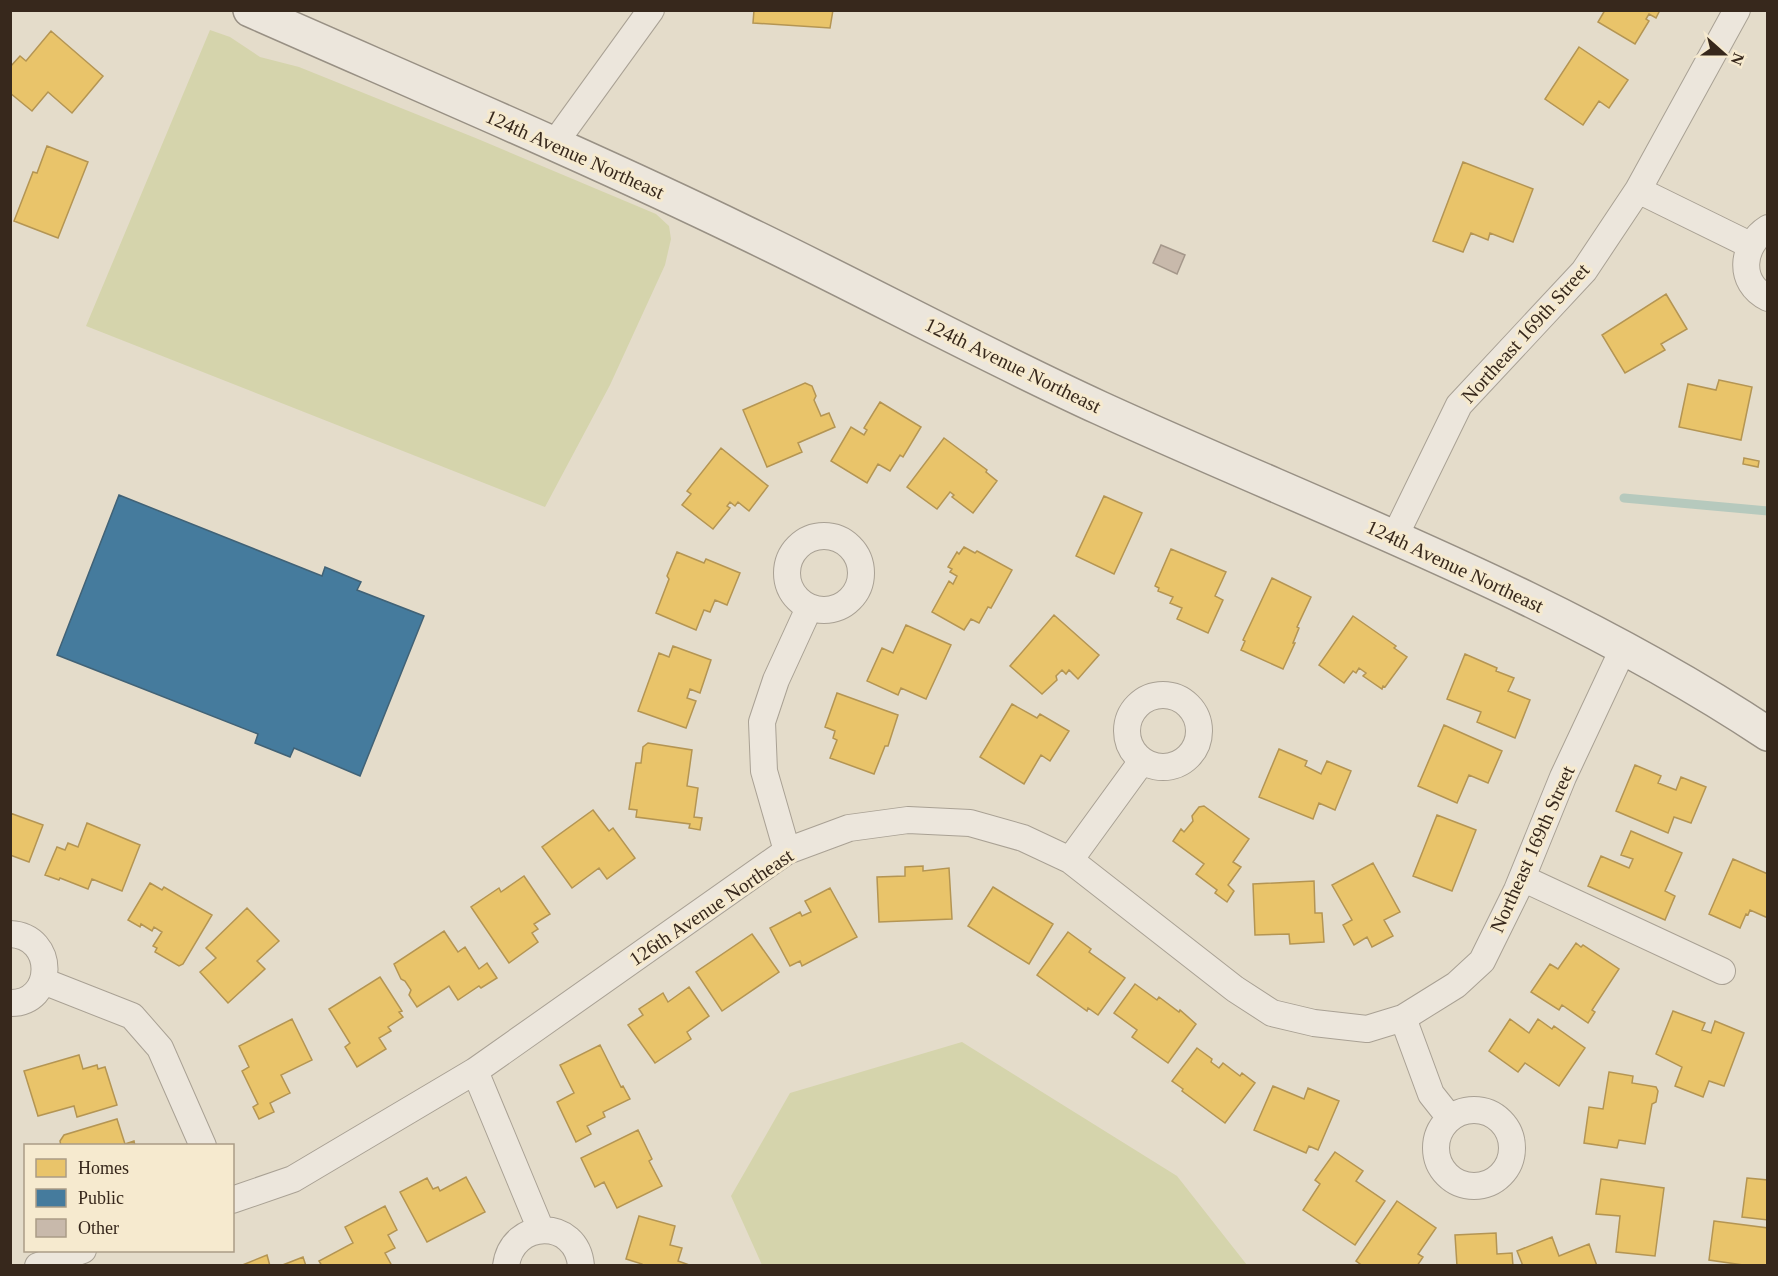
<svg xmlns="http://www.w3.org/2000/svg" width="1778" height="1276" font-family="Georgia,serif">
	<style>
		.green { fill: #d5d4ac }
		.homes { fill: #e9c46a; stroke: #b49553; stroke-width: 1.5 }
		.public { fill: #457b9d; stroke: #416276; stroke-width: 1.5 }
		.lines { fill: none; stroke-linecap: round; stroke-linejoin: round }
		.stream { stroke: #b6c9bd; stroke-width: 9 }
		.building { fill: #c8b9ab; stroke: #a4978a; stroke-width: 1.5 }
		.street-casing { stroke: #a9a194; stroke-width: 28 }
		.secondary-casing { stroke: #989084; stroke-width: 36 }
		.street { stroke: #ece6dc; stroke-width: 26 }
		.secondary { stroke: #ece6dc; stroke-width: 33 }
		.labels { text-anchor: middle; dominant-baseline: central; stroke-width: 6; stroke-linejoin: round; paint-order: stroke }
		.street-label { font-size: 20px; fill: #37281c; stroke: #f6eacf }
	</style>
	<rect width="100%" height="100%" fill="#e4dcca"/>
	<!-- green -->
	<path class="green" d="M210,30L230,37L260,57L299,67L478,139L656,214L669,226L671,239L665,265L610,385L545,507L86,326Z
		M962,1042L1177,1176L1247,1265H762L731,1196L790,1093Z"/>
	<!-- homes -->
	<path class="homes" d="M754,10H833L830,28L753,23Z
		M1605,10H1660L1656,18L1649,14L1646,19L1649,21L1635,44L1598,22Z
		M51,31L103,76L72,113L48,92L32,111L10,93V67L20,56L26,61Z
		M1579,47L1628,80L1609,108L1599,101L1583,125L1545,99Z
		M47,146L88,162L58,238L14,221L33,172L37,173Z
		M1463,162L1533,189L1513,242L1490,233L1488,240L1471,233L1463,252L1433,241Z
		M1666,294L1687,329L1661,344L1665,350L1625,373L1602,335Z
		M1719,380L1752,387L1741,440L1679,427L1688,384L1716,390Z
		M805,383L812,386L816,396L814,400L821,416L829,413L835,427L798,443L802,452L767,467L743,410Z
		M880,402L921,427L903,457L900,455L890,471L878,464L867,483L831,461L851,427L864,435L867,430L864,428Z
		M944,438L987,470L986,472L997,481L973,513L952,497L954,495L950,492L937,509L907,487Z
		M721,448L768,486L749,511L738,502L735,506L730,502L727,506L730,508L713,529L682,505L691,494L687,491Z
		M1744,458L1759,461L1758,467L1743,464Z
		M1104,496L1142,513L1114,574L1076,556Z
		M964,547L975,553L977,551L1012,570L991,608L988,607L979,623L971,619L964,630L932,612L949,581L953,584L957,576L950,572L952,569L948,567L957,552L959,554Z
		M1171,549L1226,572L1215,596L1223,600L1208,633L1177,619L1182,608L1170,603L1173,597L1158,591L1159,588L1155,586Z
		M677,552L704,563L706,559L740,573L727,605L715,600L710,612L704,610L696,630L656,613L669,579L667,576Z
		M1272,578L1311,597L1297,627L1299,628L1293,643H1295L1283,669L1241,650L1245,641L1243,640Z
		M1054,615L1099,655L1078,679L1069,670L1066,674L1062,670L1056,676L1057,680L1042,694L1010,666Z
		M1353,616L1396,646L1394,648L1407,657L1385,687L1383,686L1382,689L1363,676L1366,673L1359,668L1356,673L1353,671L1344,683L1319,665Z
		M906,625L951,645L926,699L901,688L898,695L867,681L882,648L893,653Z
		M673,646L711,660L700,693L690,689L687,698L696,701L686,728L638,711L659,653L669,657Z
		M1465,654L1497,668L1496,671L1514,678L1508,691L1530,700L1515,738L1477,722L1481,712L1447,699Z
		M837,693L898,715L888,746H885L874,774L830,758L837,740L833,738L835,731L825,727Z
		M1012,704L1037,718L1040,714L1069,731L1050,761L1041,755L1024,784L980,757Z
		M1444,725L1502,751L1488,783L1469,775L1457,803L1418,786Z
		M648,743L692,750L687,786L698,788L694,817L702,818L700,830L689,828L690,824L636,817L637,810L629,809L636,763H641L643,747Z
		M1279,749L1307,761L1305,766L1321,774L1327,761L1351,771L1335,810L1319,803L1313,819L1259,797Z
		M1635,765L1661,776L1658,783L1676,790L1681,777L1706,787L1691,823L1674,817L1668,833L1616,811Z
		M1204,806L1249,839L1233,862L1241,867L1228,885L1234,891L1227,902L1215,893L1217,890L1196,874L1204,864L1173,841L1181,829L1184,832L1193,821L1192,816L1199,807Z
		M593,810L609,831L613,828L635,858L607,879L599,868L572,888L542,847Z
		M10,813L43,825L29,862L10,855Z
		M1437,815L1476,830L1452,891L1413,876Z
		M87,823L140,845L122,891L92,879L88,889L60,878L59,880L45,875L57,847L65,850L68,843L78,847Z
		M1631,831L1682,853L1665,891L1675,896L1665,920L1588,886L1601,856L1629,868L1633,859L1621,855Z
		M1733,859L1768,874V918L1750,910L1748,915L1746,914L1740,928L1709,914Z
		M1373,863L1400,912L1384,920L1393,936L1372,947L1367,937L1354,945L1343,925L1352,920L1332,885Z
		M923,866V871L949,868L952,919L879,922L877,877L905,876V867Z
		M524,876L550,914L534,924L538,929L532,933L538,942L509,963L471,907L499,888L501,892Z
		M1314,881L1315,913H1322L1324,942L1290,944L1289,934L1255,935L1253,884Z
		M150,883L162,890L164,887L212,915L183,964L179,966L155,952L157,948L153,946L162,932L154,927L152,931L141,924L140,927L128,920Z
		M993,887L1053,924L1029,964L968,926Z
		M830,888L857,937L802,966L800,961L790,966L770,928L800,912L802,916L811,912L805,901Z
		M247,908L279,941L257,961L265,969L228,1003L200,972L216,958L206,948Z
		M444,931L458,952L465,947L479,969L487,963L497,978L481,988L479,986L458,1000L449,986L417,1007L409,995L411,990L405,981L401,979L394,964Z
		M1068,932L1091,949L1089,952L1125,978L1098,1015L1088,1008L1087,1011L1037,975Z
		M752,934L779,972L722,1011L696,972Z
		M1576,943L1581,947L1583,945L1619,969L1592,1010L1595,1012L1588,1023L1562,1005L1559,1010L1531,992L1550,964L1558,969Z
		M380,977L402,1011L399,1012L403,1017L388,1027L391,1031L379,1038L386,1049L357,1067L345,1047L350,1043L329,1009Z
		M1135,984L1157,1000L1159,997L1179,1012L1180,1010L1196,1024L1168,1063L1132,1037L1137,1030L1114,1013Z
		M689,987L709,1016L687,1032L691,1039L655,1063L628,1025L643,1015L639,1009L663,993L668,1002Z
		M1673,1011L1705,1023L1702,1030L1711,1033L1715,1021L1744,1033L1724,1086L1709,1081L1703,1097L1675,1086L1682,1067L1656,1054Z
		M292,1019L312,1060L281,1075L290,1093L270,1103L274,1112L259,1119L253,1107L258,1104L242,1071L249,1067L239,1046Z
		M1510,1019L1529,1033L1538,1019L1552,1029L1554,1026L1585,1048L1559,1086L1525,1063L1518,1072L1489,1051Z
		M600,1045L621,1087L623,1086L630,1099L603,1112L605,1117L587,1126L591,1134L576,1142L557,1102L574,1093L560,1065Z
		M1197,1048L1212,1059L1211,1062L1219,1068L1223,1063L1240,1076L1242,1073L1255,1083L1225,1123L1182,1091L1183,1089L1172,1081Z
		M79,1055L83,1069L97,1065L98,1069L105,1067L117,1105L77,1117L74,1106L38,1116L24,1071Z
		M1609,1072L1633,1076L1632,1083L1656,1087L1658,1091L1656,1102L1652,1104L1645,1144L1619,1140L1617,1148L1584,1143L1589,1107L1603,1109Z
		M1273,1086L1304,1099L1308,1088L1339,1101L1318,1150L1309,1146L1306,1153L1254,1130Z
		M117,1119L125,1144L134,1141L135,1146H61L60,1141L64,1135Z
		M638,1130L652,1159L649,1161L662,1186L617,1208L604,1182L595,1187L581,1158Z
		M1335,1152L1363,1171L1356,1181L1385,1201L1355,1245L1303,1210L1320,1184L1315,1180Z
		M466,1177L485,1212L427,1242L400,1192L427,1178L433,1189L438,1187L440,1191Z
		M1747,1178L1768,1180V1220L1742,1217Z
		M1601,1179L1664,1188L1655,1256L1616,1252L1620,1216L1596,1214Z
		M1397,1201L1436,1228L1418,1254L1423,1257L1417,1266H1363L1356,1261Z
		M385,1206L397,1230L388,1235L395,1248L385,1253L392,1266H322L319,1261L353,1243L345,1227Z
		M639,1216L675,1226L670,1245L682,1248L678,1261L692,1266H642V1264L626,1259Z
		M1714,1221L1768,1228V1266H1750L1709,1260Z
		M1496,1233L1497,1254L1512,1253L1513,1266H1457L1455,1235Z
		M1552,1237L1559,1256L1589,1244L1597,1266H1523L1517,1251Z
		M267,1255L270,1266H240Z
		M303,1257L306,1266H280Z"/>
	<!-- public -->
	<path class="public" d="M119,495L322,576L325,567L361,582L357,590L424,616L360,776L294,748L290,757L255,743L258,734L57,655Z"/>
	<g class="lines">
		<!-- stream -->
		<path class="stream" d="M1624,498L1768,511"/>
	</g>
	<!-- building -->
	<path class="building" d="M1161,245L1185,255L1177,274L1153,263Z"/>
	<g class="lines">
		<!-- street casing -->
		<g class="street-casing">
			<path id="street" d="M554,144L651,10
				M1638,190L1750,245
				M1768,228C1741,245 1737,283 1768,298
				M787 573a37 37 0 1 1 74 0a37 37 0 1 1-74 0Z
				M1395,536L1459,405L1584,271L1638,190L1737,10
				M1127 731a36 36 0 1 1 72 0a36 36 0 1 1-72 0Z
				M787,851L764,771L762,722L776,680L809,608
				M1070,860L1142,761
				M1522,878L1722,971
				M10,934C57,936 55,1004 10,1003
				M43,981L132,1016L160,1048L203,1146
				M1403,1018L1456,985L1482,961L1517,890L1563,777L1624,647
				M475,1071L541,1230
				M1436 1148a38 38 0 1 1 76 0a38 38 0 1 1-76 0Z
				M232,1200L293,1179L475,1071L787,851L849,828L908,820L970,823L1023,838L1070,860L1235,989L1272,1013L1314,1023L1367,1029L1403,1018L1431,1094L1450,1118
				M38,1266L83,1250
				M506,1266C512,1219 577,1218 581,1266"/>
		</g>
		<!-- secondary casing -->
		<g class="secondary-casing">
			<path id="secondary" d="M250,10C415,83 581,153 744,232C863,289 980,353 1100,408C1325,511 1560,596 1768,734"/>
		</g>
		<!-- street -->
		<use href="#street" class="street"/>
		<!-- secondary -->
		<use href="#secondary" class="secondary"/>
	</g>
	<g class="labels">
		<!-- street labels -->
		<g class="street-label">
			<text transform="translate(575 154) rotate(24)">124th Avenue Northeast</text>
			<text transform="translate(1525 333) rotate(-48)">Northeast 169th Street</text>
			<text transform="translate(1013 365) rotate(26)">124th Avenue Northeast</text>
			<text transform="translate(1455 566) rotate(25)">124th Avenue Northeast</text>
			<text transform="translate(1532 849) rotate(-66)">Northeast 169th Street</text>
			<text transform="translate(711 907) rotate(-34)">126th Avenue Northeast</text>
		</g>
	</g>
	<!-- border -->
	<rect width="1778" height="1276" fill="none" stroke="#37281c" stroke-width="24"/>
	<!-- legend -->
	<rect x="24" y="1144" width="210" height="108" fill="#f6eacf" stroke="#aa9c87" stroke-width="1.5"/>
	<rect x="36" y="1159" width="30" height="18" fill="#e9c46a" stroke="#aa9c87" stroke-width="1.5"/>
	<text x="78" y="1174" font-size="18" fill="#37281c">Homes</text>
	<rect x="36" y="1189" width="30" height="18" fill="#457b9d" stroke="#aa9c87" stroke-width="1.5"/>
	<text x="78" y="1204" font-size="18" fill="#37281c">Public</text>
	<rect x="36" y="1219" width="30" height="18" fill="#c8b9ab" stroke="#aa9c87" stroke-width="1.5"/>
	<text x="78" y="1234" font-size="18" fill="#37281c">Other</text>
	<!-- north arrow -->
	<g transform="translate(1724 54) rotate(111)" stroke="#f6eacf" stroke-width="4.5" paint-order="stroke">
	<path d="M0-4.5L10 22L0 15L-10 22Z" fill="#37281c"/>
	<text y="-9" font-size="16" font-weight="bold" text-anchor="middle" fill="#37281c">N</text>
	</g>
</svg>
